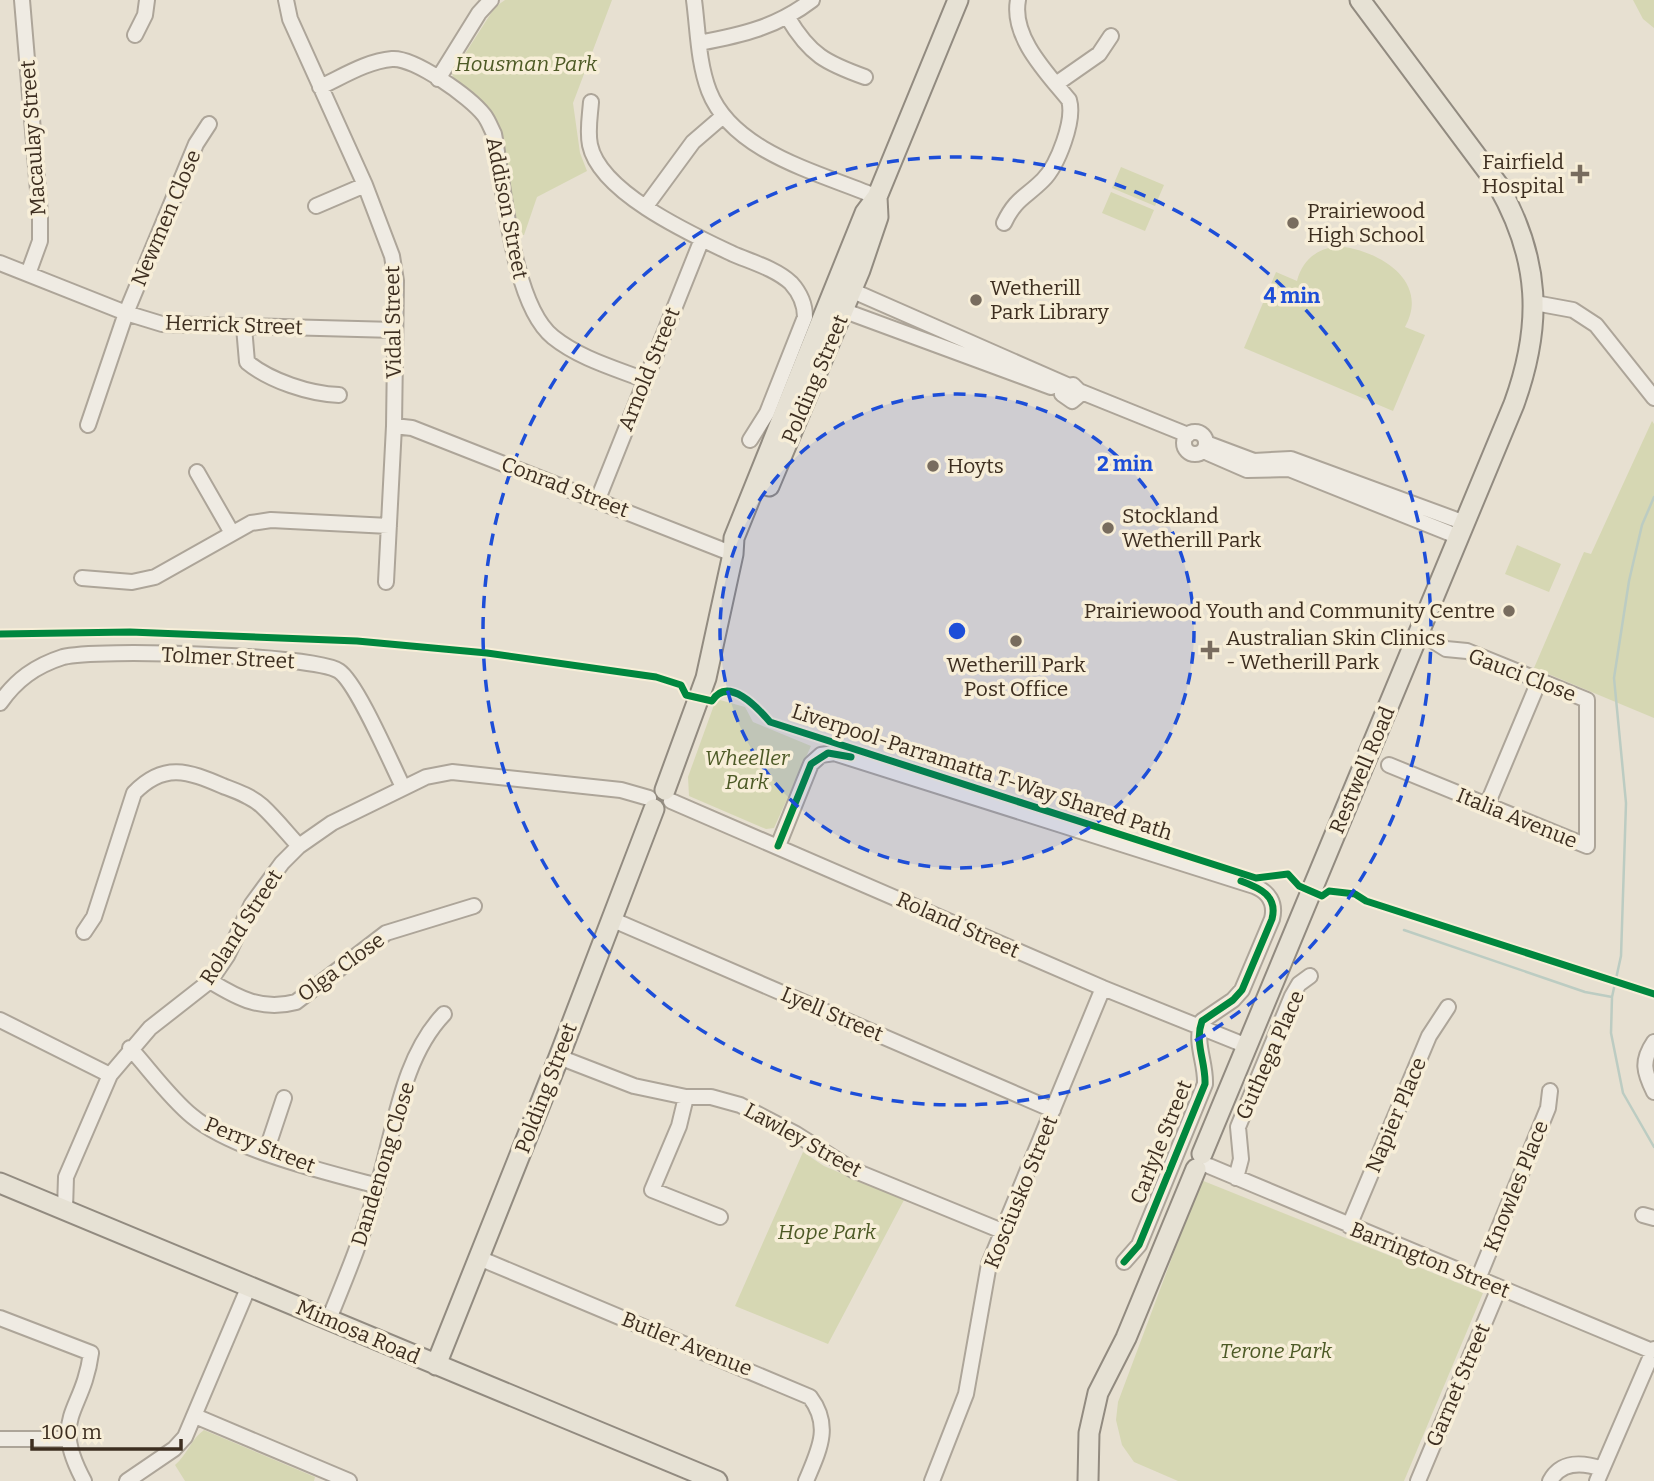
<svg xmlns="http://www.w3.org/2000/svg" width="1654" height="1481" font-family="Bitter,serif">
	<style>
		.green { fill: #d6d7b3 }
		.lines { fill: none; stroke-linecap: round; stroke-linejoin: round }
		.stream { stroke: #bcccc2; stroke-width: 2.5 }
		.minor-casing { stroke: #ada599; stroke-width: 18 }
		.major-casing { stroke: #928b80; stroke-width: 23 }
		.minor { stroke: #efebe3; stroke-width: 14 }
		.major { stroke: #e6e1d4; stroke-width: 19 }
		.cycleway-casing { stroke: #f7eed8; stroke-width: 11 }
		.cycleway { stroke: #00873e; stroke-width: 7 }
		.ring { fill: none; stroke: #1d4ed8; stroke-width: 3.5; stroke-dasharray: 12 9 }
		.poi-dot { fill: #786c5e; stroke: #f7eed8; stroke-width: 2.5 }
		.labels { text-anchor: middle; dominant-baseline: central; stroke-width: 7; stroke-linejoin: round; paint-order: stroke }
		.park-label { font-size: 21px; font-style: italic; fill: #4d5a26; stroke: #f7eed8 }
		.street-label { font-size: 21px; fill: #3d2e20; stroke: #f7eed8 }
		.poi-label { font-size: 21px; fill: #3d2e20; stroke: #f7eed8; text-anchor: start }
		.centre { fill: #1d4ed8; stroke: #f7eed8; stroke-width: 3.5 }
		.ring-label { font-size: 21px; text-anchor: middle; font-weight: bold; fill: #1d4ed8; stroke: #f7eed8; stroke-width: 7; stroke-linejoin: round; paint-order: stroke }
	</style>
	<rect width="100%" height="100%" fill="#e7e0d1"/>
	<!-- green -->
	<path class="green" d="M505,0H612L573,103L580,153L587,171L537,197L524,235H520L496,121C484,102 459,90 452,74L495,7Z
		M1633,0H1654V28L1643,19Z
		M1121,167L1164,185L1155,206L1112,188Z
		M1111,192L1154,210L1145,231L1102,213Z
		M1336,246C1377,249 1431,280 1405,327L1425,335L1393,411L1244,348L1276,272L1297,281C1302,261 1315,250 1336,246Z
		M1652,421L1654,424V718L1534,668L1584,552L1591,554Z
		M1517,545L1561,564L1549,592L1505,574Z
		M720,700L745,707L753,722L811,746L774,828L766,829L689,796L688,777L714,705Z
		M803,1152L824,1166L904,1200L828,1344L735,1306Z
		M1201,1180L1483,1293L1404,1481H1178L1134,1462L1122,1445L1116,1420L1118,1402Z
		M204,1430L315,1477L314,1481H185L175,1465C187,1455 191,1439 204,1430Z"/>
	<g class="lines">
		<!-- stream -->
		<path class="stream" d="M1654,497L1642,525L1629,581L1614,678L1626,803L1621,956L1612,997L1611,1033L1623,1093L1654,1147
			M1404,930L1585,992L1612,997"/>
		<!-- minor casing -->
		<g class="minor-casing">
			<path id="minor" d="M22,0L40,214V241L28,274
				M286,0L290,19L365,185L392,256L396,281L394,426L386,582
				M694,0C698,30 698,62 709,91C733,153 821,173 877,197
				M788,18C810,55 826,63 865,77
				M135,35L145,15L147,0
				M699,43C742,35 777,27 812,0
				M438,79L479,13L491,0
				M1056,84L1099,54L1111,36
				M320,87C342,77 367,61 392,59C414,57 470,97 484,115C488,120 491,128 494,134C504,186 512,304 553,337C579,358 614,368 645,380
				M591,102C590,116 587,131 590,145C600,193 693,235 733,254C752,262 776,269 791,283C800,293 805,304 805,317L767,413L750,440
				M316,206L365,185
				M646,206L693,142L722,117
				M1004,223C1016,198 1025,198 1043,180C1058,165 1075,120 1069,100C1047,73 1011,37 1018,0
				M0,263L126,313L162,324L395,330
				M844,287L1067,385
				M1535,303L1573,310L1596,325L1654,398
				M834,307L1051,387
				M244,327L247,362C270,381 310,394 339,395
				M1079,391L1078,396L1072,401L1062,394L1065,387L1073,385L1079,391L1188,435
				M88,425L126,313L196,144L209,124
				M394,426L412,428L733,554
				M1184 443a11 11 0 1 1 22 0a11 11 0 1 1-22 0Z
				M1206,443L1254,461L1291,459L1465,523
				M1208,453L1247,470L1289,469L1459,537
				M197,472L232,533
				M598,499L702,239
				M82,578L132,582L155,577L251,523L271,520L389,526
				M0,703C16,680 35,666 63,657C95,648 315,655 339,671C357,683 391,763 403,787
				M1389,765L1587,846V700L1467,651L1446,649L1419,632
				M671,801L1103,988L1247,1046
				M1487,805L1539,681
				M778,846L811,764L821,755L834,753L1254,886C1269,892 1276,903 1272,919L1242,990L1233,1000L1202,1021C1194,1043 1206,1062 1205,1084L1139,1245L1124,1262
				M611,919L1053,1110
				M84,932L94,917L134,793C164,762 188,771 223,786C236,791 251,796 262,806C275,818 287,833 299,846
				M210,981C239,999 263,1011 296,1002L386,933L474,906
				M0,1020L110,1075
				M1654,1042C1641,1061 1644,1072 1654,1092
				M130,1048C150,1070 169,1097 192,1116C233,1150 325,1172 378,1186
				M559,1057L634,1086L686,1097H711L740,1105L796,1134L853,1170L1002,1231
				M686,1097L679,1126L652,1190L720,1217
				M266,1152L284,1098
				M1209,1166L1652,1351
				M1236,1178L1241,1159L1238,1127L1292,996L1299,984L1310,976
				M65,1209L66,1177L110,1075L150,1028L210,981L227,956L252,904L282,863L299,846L332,823L426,777L452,772L621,790L649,798
				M1643,1215L1654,1218
				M1349,1226L1429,1036L1448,1007
				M479,1258L810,1397C832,1426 819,1450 806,1481
				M1478,1279L1548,1108L1550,1091
				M0,1318L91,1353C83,1414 49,1416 84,1481
				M329,1319C347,1275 364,1233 377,1188C395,1130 401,1059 444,1014
				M195,1416L349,1481
				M0,1439H67
				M127,1481L174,1449L185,1437L249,1286
				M932,1481L966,1394L989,1264L1103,988
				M1418,1481L1499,1288
				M1550,1481C1561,1461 1582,1462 1602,1469
				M1597,1481L1654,1349"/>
		</g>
		<!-- major casing -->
		<g class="major-casing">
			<path id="major" d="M769,486L860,270L878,217L877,197
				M665,790L706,678L733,554L734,538L865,213L877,197L958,0
				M1202,1154L1514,404C1543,324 1540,259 1498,185L1360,0
				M0,1183L717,1481
				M436,1365L559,1057L654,809
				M1088,1481L1089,1433L1098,1393L1126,1338L1196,1169"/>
		</g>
		<!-- minor -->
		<use href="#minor" class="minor"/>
		<!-- major -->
		<use href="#major" class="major"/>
		<!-- cycleway casing -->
		<g class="cycleway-casing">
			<path id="cycleway" d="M0,634L130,632L357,641L487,653L656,677L681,685L686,695L712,701C728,675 758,708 770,722L1256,878L1288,874L1299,886L1322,896L1329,891L1355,894L1366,901L1654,994
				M778,846L811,764L828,753L851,757
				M1124,1262L1139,1245L1205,1084C1206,1062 1194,1043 1202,1021L1233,1000L1242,990L1272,919C1278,896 1260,888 1241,881"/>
		</g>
		<!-- cycleway -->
		<use href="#cycleway" class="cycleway"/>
	</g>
	<!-- distance rings -->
	<circle cx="957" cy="631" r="237" fill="#1d4ed8" fill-opacity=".12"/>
	<g class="ring">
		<circle cx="957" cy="631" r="237"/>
		<circle cx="957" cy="631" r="474"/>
	</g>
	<!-- markers -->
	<g class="poi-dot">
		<path d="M1576.5 163.5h7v7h7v7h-7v7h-7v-7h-7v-7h7z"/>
		<circle cx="1293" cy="223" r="7"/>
		<circle cx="976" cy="300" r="7"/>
		<circle cx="933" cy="466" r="7"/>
		<circle cx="1108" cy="528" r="7"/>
		<circle cx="1509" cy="611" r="7"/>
		<circle cx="1016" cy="641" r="7"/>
		<path d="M1206.5 639.5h7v7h7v7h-7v7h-7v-7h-7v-7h7z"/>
	</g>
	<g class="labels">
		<!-- park labels -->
		<g class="park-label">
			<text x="526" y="64">Housman Park</text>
			<text x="747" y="758">Wheeller<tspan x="747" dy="24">Park</tspan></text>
			<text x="827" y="1232">Hope Park</text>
			<text x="1276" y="1351">Terone Park</text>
		</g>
		<!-- street labels -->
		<g class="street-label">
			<text transform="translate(33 138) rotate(-94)">Macaulay Street</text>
			<text transform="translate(507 208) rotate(79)">Addison Street</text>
			<text transform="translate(166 218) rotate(-67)">Newmen Close</text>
			<text transform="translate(393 322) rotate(-91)">Vidal Street</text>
			<text transform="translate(234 325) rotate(2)">Herrick Street</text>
			<text transform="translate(649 369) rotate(-68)">Arnold Street</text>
			<text transform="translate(815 379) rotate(-67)">Polding Street</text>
			<text transform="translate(565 487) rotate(21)">Conrad Street</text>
			<text transform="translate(228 658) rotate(3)">Tolmer Street</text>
			<text transform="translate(1522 675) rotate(21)">Gauci Close</text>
			<text transform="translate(1362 770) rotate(-67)">Restwell Road</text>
			<text transform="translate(982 772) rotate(18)">Liverpool-Parramatta T-Way Shared Path</text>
			<text transform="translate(1517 818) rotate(22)">Italia Avenue</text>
			<text transform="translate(958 925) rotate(24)">Roland Street</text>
			<text transform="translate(241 927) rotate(-57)">Roland Street</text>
			<text transform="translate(341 967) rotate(-36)">Olga Close</text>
			<text transform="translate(832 1014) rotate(23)">Lyell Street</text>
			<text transform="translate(1270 1055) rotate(-66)">Guthega Place</text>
			<text transform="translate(546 1088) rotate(-69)">Polding Street</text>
			<text transform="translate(1396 1115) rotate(-67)">Napier Place</text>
			<text transform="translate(803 1140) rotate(29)">Lawley Street</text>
			<text transform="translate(1161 1142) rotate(-68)">Carlyle Street</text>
			<text transform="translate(260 1145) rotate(22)">Perry Street</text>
			<text transform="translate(383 1164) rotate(-73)">Dandenong Close</text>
			<text transform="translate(1516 1186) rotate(-68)">Knowles Place</text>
			<text transform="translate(1021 1192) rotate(-68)">Kosciusko Street</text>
			<text transform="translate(1430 1260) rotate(22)">Barrington Street</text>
			<text transform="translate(358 1332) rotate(23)">Mimosa Road</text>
			<text transform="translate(687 1344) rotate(22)">Butler Avenue</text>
			<text transform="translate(1458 1385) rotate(-67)">Garnet Street</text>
		</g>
		<!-- poi labels -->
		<g class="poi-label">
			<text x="1564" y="162" text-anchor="end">Fairfield<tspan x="1564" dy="24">Hospital</tspan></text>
			<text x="1307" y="211">Prairiewood<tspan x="1307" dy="24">High School</tspan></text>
			<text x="990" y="288">Wetherill<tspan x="990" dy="24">Park Library</tspan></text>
			<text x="947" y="466">Hoyts</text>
			<text x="1122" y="516">Stockland<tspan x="1122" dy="24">Wetherill Park</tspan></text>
			<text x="1495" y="611" text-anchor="end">Prairiewood Youth and Community Centre</text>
			<text x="1226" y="638">Australian Skin Clinics<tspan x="1226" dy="24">- Wetherill Park</tspan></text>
			<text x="1016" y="665" text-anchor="middle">Wetherill Park<tspan x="1016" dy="24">Post Office</tspan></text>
		</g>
	</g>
	<circle cx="957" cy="631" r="10" class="centre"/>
	<g class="ring-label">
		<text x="1292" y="303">4 min</text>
		<text x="1125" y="471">2 min</text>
	</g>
	<!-- scale -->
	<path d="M32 1439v10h149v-10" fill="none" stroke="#3d2e20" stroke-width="3.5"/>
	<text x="42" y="1439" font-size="21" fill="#3d2e20" stroke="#f7eed8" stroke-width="5" paint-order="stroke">100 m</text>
</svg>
